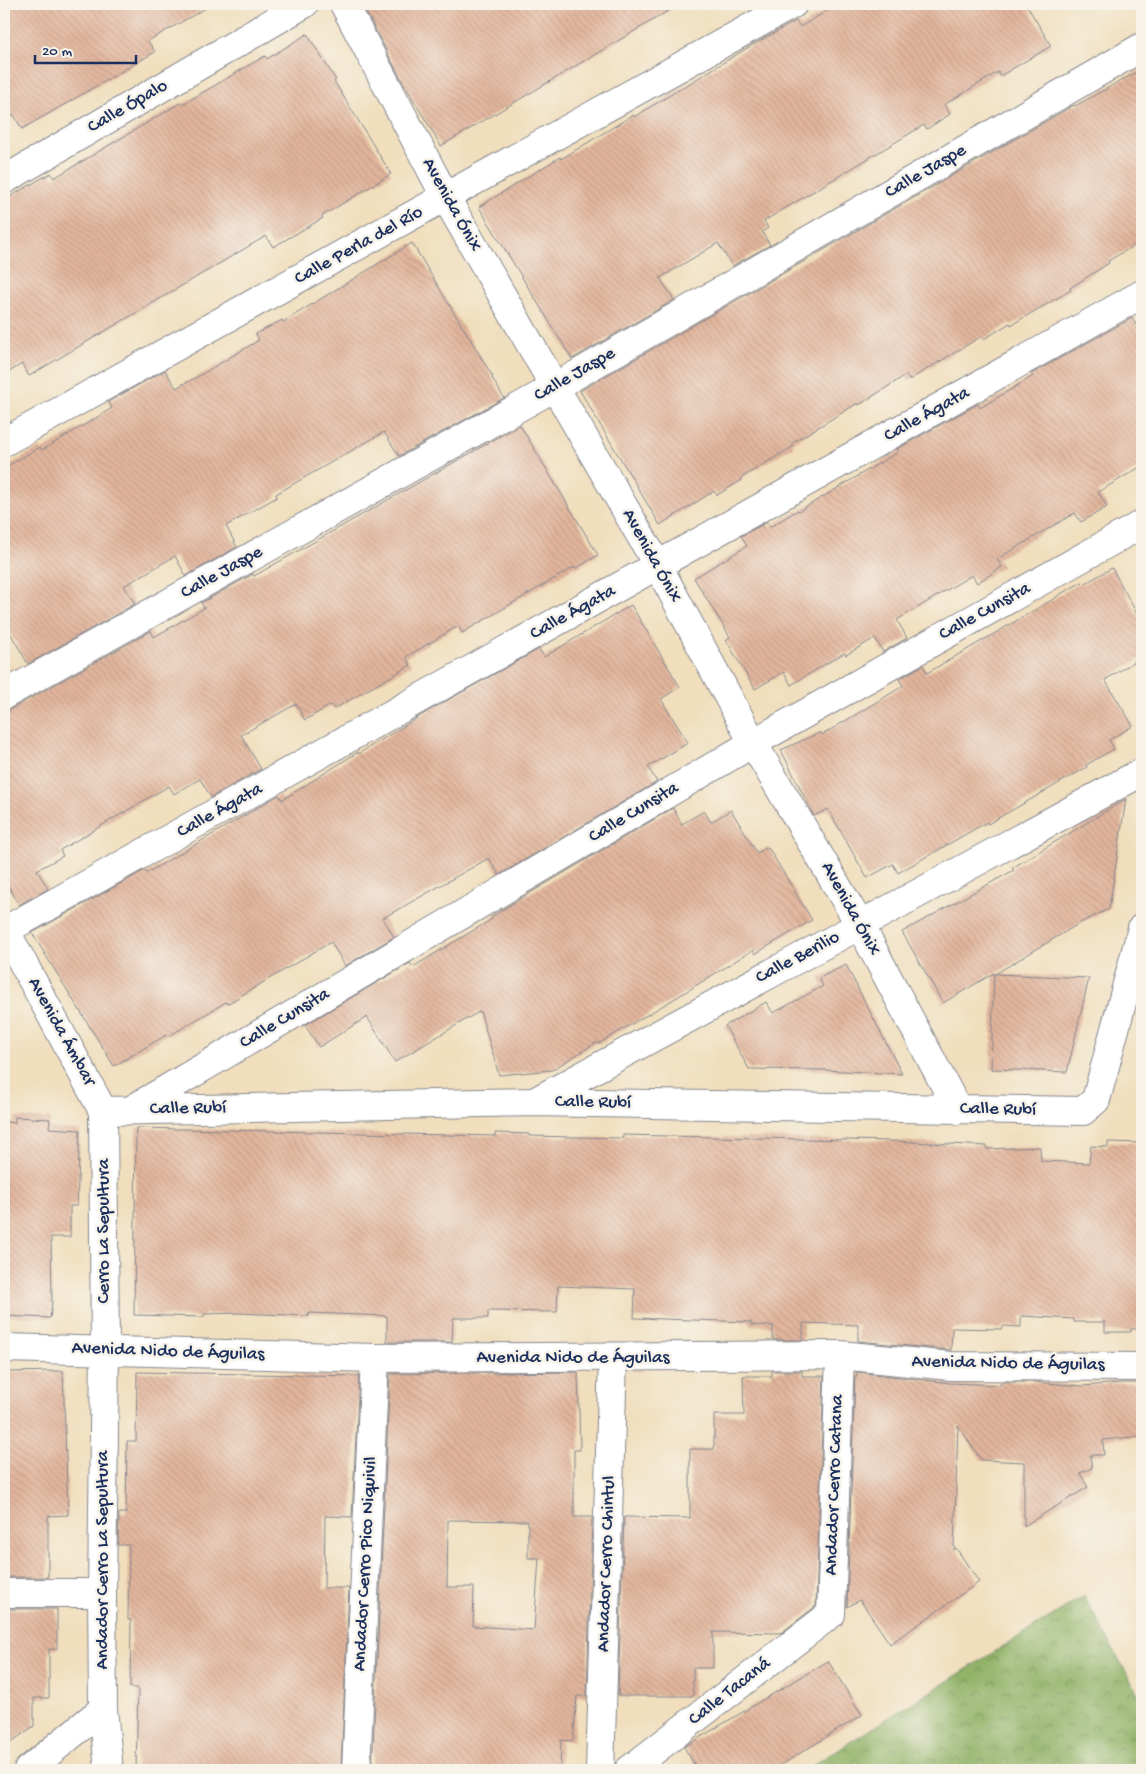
<svg xmlns="http://www.w3.org/2000/svg" width="1146" height="1774" font-family="'Gochi Hand',sans-serif">
	<style>
		.forest { fill: url(#forest-crowns); stroke: #567162 }
		.building { fill: url(#building-back-hatch); fill-rule: evenodd }
		.lines { fill: none; stroke-linecap: round; stroke-linejoin: round }
		.minor-casing { stroke: #86868d; stroke-width: 30 }
		.minor { stroke: #fff; stroke-width: 28 }
		.labels { text-anchor: middle; dominant-baseline: central; stroke-width: 5; stroke-linejoin: round; paint-order: stroke }
		.street-label { font-size: 19px; fill: #1b2f5e; stroke: #f7f3e8 }
	</style>
	<defs>
		<pattern id="forest-crowns" width="20" height="18" patternUnits="userSpaceOnUse" patternTransform="scale(1.25)"><rect width="20" height="18" fill="#91b367"/><path d="M2 6a3 3 0 1 1 6 0M12 15a3 3 0 1 1 6 0" fill="none" stroke="#769258"/></pattern>
		<pattern id="building-back-hatch" width="6" height="6" patternUnits="userSpaceOnUse" patternTransform="scale(1.25)"><rect width="6" height="6" fill="#e2b59c"/><path d="M-1 5l2 2M0 0l6 6M5-1l2 2" fill="none" stroke="#c19c89"/></pattern>
	</defs>
	<rect width="100%" height="100%" fill="#f7f3e8"/>
	<filter id="ink" filterUnits="userSpaceOnUse"><feTurbulence type="fractalNoise" baseFrequency=".02" numOctaves="2"/><feDisplacementMap in="SourceGraphic" scale="10" xChannelSelector="R" yChannelSelector="G"/><feConvolveMatrix kernelMatrix="1 2 1 2 8 2 1 2 1" color-interpolation-filters="sRGB"/></filter>
	<filter id="wash" filterUnits="userSpaceOnUse"><feTurbulence type="fractalNoise" baseFrequency=".0096" numOctaves="4" result="noise"/><feDisplacementMap in="SourceGraphic" scale="20" xChannelSelector="R" yChannelSelector="G"/><feGaussianBlur stdDeviation="1.12" result="paint"/><feColorMatrix in="noise" values="0 0 0 0 0 0 0 0 0 0 0 0 0 0 0 0 0 1.4 0 .05"/><feComposite in="paint" operator="in"/></filter>
	<g filter="url(#wash)">
		<rect width="100%" height="100%" fill="#f0debc"/>
		<!-- forest -->
		<path class="forest" d="M1084,1596L1142,1701V1770H805Z"/>
		<g id="blocks">
			<!-- building -->
			<path class="building" d="M4,4H213L148,41L155,52L22,129L14,115L4,121Z
				M362,4H680L441,146L399,75Z
				M838,4H1026L1051,46L1000,76L998,72L944,105L950,114L927,129L924,125L764,221L768,228L762,232L770,245L732,266L718,243L660,278L674,300L572,359L479,207L560,157L561,159L633,115L634,117L749,47L796,21L800,27Z
				M307,34L336,80L334,81L391,174L322,216L323,218L273,247L266,236L29,376L22,364L4,375V200L51,173L54,178L182,102L183,104L265,56L267,59Z
				M1142,69V241L1108,261L1109,263L1070,288L1071,290L1011,325L1010,323L984,339L982,336L909,380L906,375L859,405L858,403L792,443L794,446L741,478L742,480L717,495L714,491L660,525L580,391L1074,105L1075,106Z
				M412,243L493,377L492,378L504,398L399,456L384,432L276,494L277,497L226,526L237,547L186,576L175,556L124,586L135,604L28,664L4,622V468L40,447L42,450L91,421L112,408L108,402L165,370L176,388L204,373L259,340L256,334L282,320L283,322Z
				M1132,318L1142,335V466L1098,492L1107,507L1081,522L1075,513L997,559L1002,567L977,583L972,575L897,620L907,638L883,652L875,638L846,655L844,653L791,685L784,672L755,689L726,640L730,637L694,578L747,546L741,536L767,522L770,527L798,510L799,511L898,452L897,449L978,404L980,408L1033,376L1031,374Z
				M520,425L598,555L575,569L574,567L462,633L458,626L406,657L411,665L334,709L331,705L305,720L296,704L241,735L261,769L211,797L200,779L174,794L169,786L60,850L63,856L37,870L48,889L19,905L4,878V713L151,631L154,637L204,608L201,603L253,574L254,576Z
				M1112,568L1142,623V657L1105,680L1133,726L1109,740L1114,749L1086,765L1087,767L988,824L987,822L898,873L893,864L867,878L828,809L814,816L781,750L821,732L822,735L903,686L899,679L923,665L927,673L1057,597V596L1082,582L1084,584Z
				M631,605L680,687L661,699L688,743L648,767L657,782L499,875L489,858L383,918L394,937L345,966L331,942L227,1004L226,1002L169,1036L168,1034L114,1066L32,933L145,870L147,873L279,795L282,800L358,752V754L432,709L539,649L544,657Z
				M1126,799L1109,909L1080,923L995,974L1089,978L1067,1072L991,1069L994,973L943,1003L902,932L1014,870L1012,868Z
				M673,808L682,824L704,811L711,822L731,810L757,853L768,847L812,920L755,954L753,950L679,996L598,1044L597,1042L552,1070L499,1075L480,1011L395,1062L367,1017L319,1047L305,1025L410,963L413,967L492,919L491,917L515,902Z
				M846,965L902,1074L823,1070L749,1069L725,1026L766,1002L773,1013L823,986L819,978Z
				M15,1117L50,1119L49,1128L80,1130L77,1206H70V1237H51L52,1303L50,1318L4,1316V1122L15,1123Z
				M136,1128L495,1136V1133L529,1134V1136L623,1138V1135L892,1141L987,1146V1149L1040,1147L1041,1161L1089,1163L1091,1146L1108,1147V1142L1142,1143L1140,1191H1142V1329H1131V1332H1105V1322H1074V1319L1021,1316V1327L1004,1326L1002,1329L952,1328L951,1350L858,1341V1325L803,1323V1340H773V1326L751,1325V1322L634,1318L635,1289L558,1286L557,1312L488,1311V1318H453L452,1342H387V1316L309,1313V1316L238,1313L204,1314V1317L134,1315Z
				M63,1371L68,1515L48,1516V1577H4V1372Z
				M772,1371H802V1376H824L816,1606L781,1633L713,1632V1668H693V1696H618L624,1517L690,1518V1449H714V1415H744L743,1376H772Z
				M137,1372L359,1376L352,1517L325,1516L324,1588H349L341,1770H136L138,1688H130L131,1620H128L129,1545H118L119,1513H126L127,1441H136Z
				M578,1372L580,1450H574V1517H592L587,1696H577L573,1741L561,1740L560,1770H372L390,1374ZM448,1520L528,1521V1558H539L534,1630L473,1626L474,1587H447Z
				M857,1372L950,1383L1001,1385V1382H1033L1082,1386L1121,1383H1142V1436L1103,1440L1104,1455H1090L1092,1468L1080,1473L1088,1487L1024,1526V1462L981,1460L958,1425L954,1550L956,1548L979,1582L890,1644L860,1600L847,1607L855,1377H857Z
				M4,1609H57V1649H49V1698H34V1726L4,1747Z
				M828,1661L862,1715L773,1770H698L684,1747Z"/>
		</g>
	</g>
	<g filter="url(#ink)">
		<use href="#blocks" fill-opacity="0" stroke="#86868d" stroke-width="1"/>
		<g class="lines">
			<!-- minor casing -->
			<g class="minor-casing">
				<path id="minor" d="M344,4L446,198L658,566L753,743L860,925L958,1110
					M4,180L304,4
					M4,442L793,4
					M4,695L555,387L1142,47
					M4,928L103,1111L105,1350L102,1593L103,1709L109,1770
					M4,931L1142,294
					M534,1102L1142,772
					M131,1110L753,743L1142,524
					M103,1111L532,1102L1083,1111L1096,1100L1142,928
					M4,1348L375,1358L840,1355L950,1366L1142,1367
					M4,1593H102
					M28,1770L103,1709
					M356,1770L375,1358
					M600,1770L613,1358
					M629,1770L831,1614L840,1355"/>
			</g>
			<!-- minor -->
			<use href="#minor" class="minor"/>
		</g>
	</g>
	<g class="labels">
		<!-- street labels -->
		<g class="street-label">
			<text transform="translate(128 107) rotate(-30)">Calle Ópalo</text>
			<text transform="translate(926 172) rotate(-30)">Calle Jaspe</text>
			<text transform="translate(451 205) rotate(61)">Avenida Ónix</text>
			<text transform="translate(359 246) rotate(-29)">Calle Perla del Río</text>
			<text transform="translate(575 375) rotate(-30)">Calle Jaspe</text>
			<text transform="translate(927 415) rotate(-29)">Calle Ágata</text>
			<text transform="translate(651 556) rotate(61)">Avenida Ónix</text>
			<text transform="translate(222 573) rotate(-29)">Calle Jaspe</text>
			<text transform="translate(985 612) rotate(-29)">Calle Cunsita</text>
			<text transform="translate(573 613) rotate(-29)">Calle Ágata</text>
			<text transform="translate(220 811) rotate(-29)">Calle Ágata</text>
			<text transform="translate(634 813) rotate(-31)">Calle Cunsita</text>
			<text transform="translate(850 909) rotate(61)">Avenida Ónix</text>
			<text transform="translate(798 958) rotate(-28)">Calle Berilio</text>
			<text transform="translate(285 1019) rotate(-31)">Calle Cunsita</text>
			<text transform="translate(61 1032) rotate(61)">Avenida Ámbar</text>
			<text transform="translate(593 1103) rotate(1)">Calle Rubí</text>
			<text transform="translate(188 1109) rotate(-1)">Calle Rubí</text>
			<text transform="translate(998 1110) rotate(1)">Calle Rubí</text>
			<text transform="translate(104 1231) rotate(-90)">Cerro La Sepultura</text>
			<text transform="translate(168 1352) rotate(2)">Avenida Nido de Águilas</text>
			<text x="573" y="1358">Avenida Nido de Águilas</text>
			<text transform="translate(1008 1364) rotate(1)">Avenida Nido de Águilas</text>
			<text transform="translate(835 1485) rotate(-88)">Andador Cerro Catana</text>
			<text transform="translate(103 1560) rotate(-90)">Andador Cerro La Sepultura</text>
			<text transform="translate(366 1564) rotate(-87)">Andador Cerro Pico Niquivil</text>
			<text transform="translate(607 1564) rotate(-88)">Andador Cerro Chintul</text>
			<text transform="translate(730 1692) rotate(-38)">Calle Tacaná</text>
		</g>
	</g>
	<!-- margin -->
	<rect width="1146" height="1774" fill="none" stroke="#f7f3e8" stroke-width="20"/>
	<!-- scale -->
	<path d="M35 55v8h101v-8" fill="none" stroke="#1b2f5e" stroke-width="2.5"/>
	<text x="42" y="55" font-size="15" fill="#1b2f5e" stroke="#f7f3e8" stroke-width="4" paint-order="stroke">20 m</text>
</svg>
